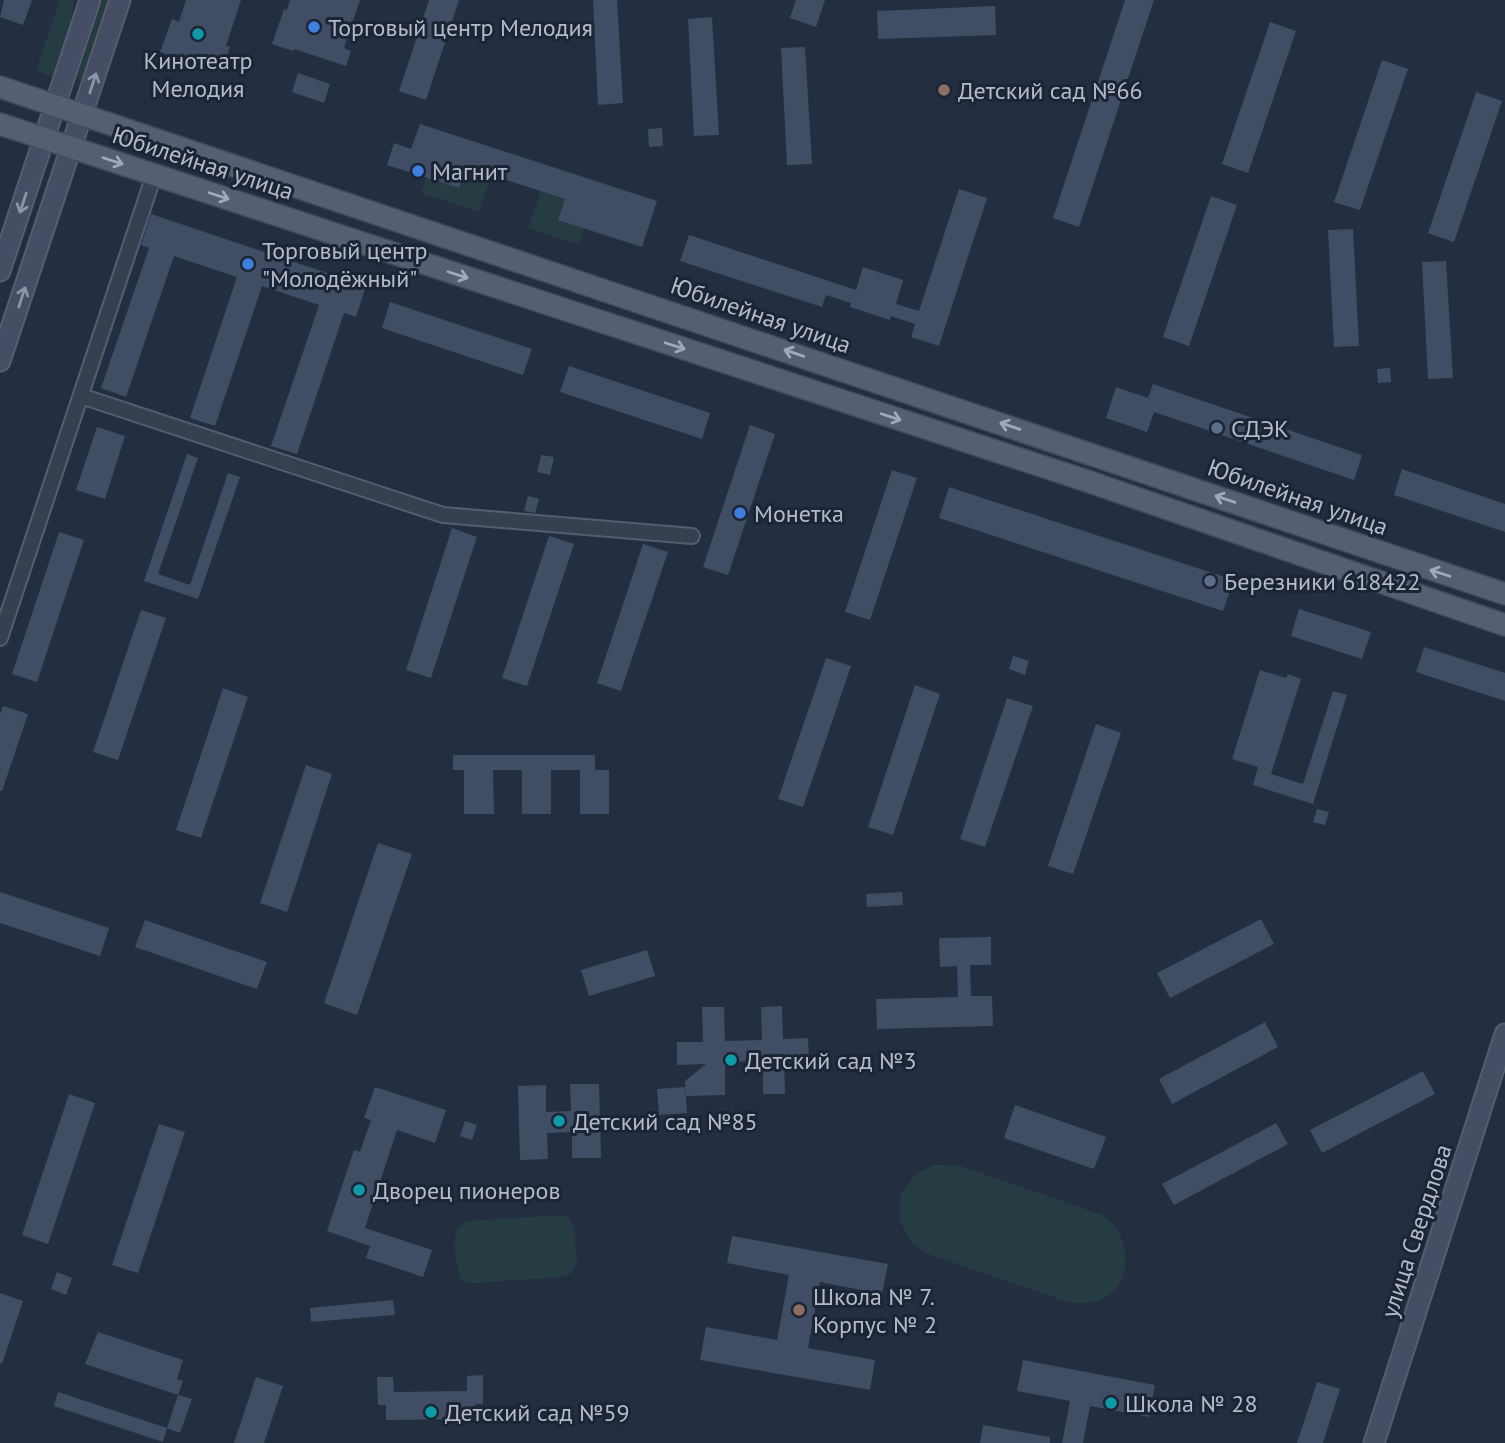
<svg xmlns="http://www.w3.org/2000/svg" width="1505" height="1443" font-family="'PT Sans',sans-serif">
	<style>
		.green { fill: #253d42 }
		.building { fill: #414d64 }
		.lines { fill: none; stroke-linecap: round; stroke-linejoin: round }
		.minor-casing { stroke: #555e6e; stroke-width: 18 }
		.secondary-casing { stroke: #555e6e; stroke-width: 23 }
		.primary-casing { stroke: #40495a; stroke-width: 24 }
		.minor { stroke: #374051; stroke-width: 14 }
		.secondary { stroke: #454e64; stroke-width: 19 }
		.primary { stroke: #555f71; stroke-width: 21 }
		.oneway { stroke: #8c95a7 }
		.oneway2 { stroke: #a0a9b9 }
		.shop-dot { fill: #3f7fe0; stroke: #1c2536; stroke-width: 2.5 }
		.culture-dot { fill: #0f9aa8; stroke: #1c2536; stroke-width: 2.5 }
		.education-dot { fill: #8d6e63; stroke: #1c2536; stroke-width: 2.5 }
		.service-dot { fill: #5c6f8a; stroke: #1c2536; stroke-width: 2.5 }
		.labels { text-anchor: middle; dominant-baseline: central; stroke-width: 6; stroke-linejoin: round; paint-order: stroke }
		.poi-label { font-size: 24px; fill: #b3bbcb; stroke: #1c2536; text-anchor: start }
		.street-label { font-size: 24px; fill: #b3bbcb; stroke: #1c2536 }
	</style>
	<rect width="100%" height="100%" fill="#232e41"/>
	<!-- green -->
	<path class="green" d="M60,0H74L71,23L52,77L36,70Z
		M102,0H109L82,81L76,79Z
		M466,167L491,175L479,212L421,193L426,177Z
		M541,191L565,199L584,228L579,245L528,228Z
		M934,1165L960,1166L1103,1215C1108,1220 1115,1225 1118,1231C1133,1258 1126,1295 1093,1302C1087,1304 1078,1303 1071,1303L928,1254L911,1242L899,1219L901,1194L915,1175Z
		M561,1215L569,1218L574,1228L577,1263L572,1272L565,1277L472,1283L462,1281C457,1270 451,1238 458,1228C460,1226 465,1223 468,1221Z"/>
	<!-- building -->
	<path class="building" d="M4,0H32L23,25L0,17Z
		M186,0H241L226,46L230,47L221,72L160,52L172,19L179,22Z
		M290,0H360L344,48L351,51L346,66L294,49L293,51L272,44L284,9L287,10Z
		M429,0H459L426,100L399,91Z
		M593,0H617L623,103L598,105Z
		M796,0H825L816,27L790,18Z
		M1125,0H1154L1079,227L1053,218Z
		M995,6L996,35L878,39L877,11Z
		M712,17L719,135L694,136L688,19Z
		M1270,22L1296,31L1248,173L1222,164Z
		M805,47L812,164L787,165L781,48Z
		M1382,60L1408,69L1360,210L1334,202Z
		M298,73L330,84L324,103L292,92Z
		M1476,92L1502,101L1454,242L1428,233Z
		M420,124L657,201L642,247L558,220L565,199L466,167L459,188L387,165L394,143L411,149Z
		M662,128L663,146L649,147L648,129Z
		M959,189L987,198L939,346L911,337L915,324L891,316L890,320L850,307L851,303L826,295L822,307L680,261L689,235L856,290L863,267L903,280L896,304L919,311Z
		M1211,196L1237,205L1189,346L1163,337Z
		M151,214L366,286L356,317L344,313L297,454L271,446L319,305L262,286L215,426L190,418L237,277L174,256L126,397L101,388L149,248L141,245Z
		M1353,229L1359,346L1334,347L1328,230Z
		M1446,261L1453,378L1428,379L1422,262Z
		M390,302L532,349L523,375L382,328Z
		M569,366L710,413L702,439L560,392Z
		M1390,368L1391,382L1378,383L1377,369Z
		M1153,384L1362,455L1354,480L1154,412L1147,432L1106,418L1116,387L1148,398Z
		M750,425L775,434L728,575L703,567Z
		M97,427L125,436L105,499L76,490Z
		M187,454L198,458L158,574L190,585L228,473L240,477L198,599L144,581Z
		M541,455L554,457L550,475L537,472Z
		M1402,469L1505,504V532L1394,495Z
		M892,470L917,478L870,620L845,612Z
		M949,487L1234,580L1223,611L939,518Z
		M528,496L539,499L535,513L524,511Z
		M452,528L477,537L431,678L406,670Z
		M59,532L84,540L37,682L12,674Z
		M549,536L574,544L527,686L502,678Z
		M643,544L668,552L621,691L597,683Z
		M1299,609L1371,632L1362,659L1291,636Z
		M141,610L166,618L118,760L93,752Z
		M1424,647L1505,673V701L1416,672Z
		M1013,656L1029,661L1025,675L1009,669Z
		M826,658L851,666L803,807L778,799Z
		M1260,670L1286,678L1288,674L1301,679L1271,774L1303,784L1333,691L1347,695L1313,804L1253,785L1258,767L1232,759Z
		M915,685L940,694L893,835L868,827Z
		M223,688L248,697L201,838L176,830Z
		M1007,698L1033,706L985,847L960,839Z
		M3,706L28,714L2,791H0V714Z
		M1096,724L1121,733L1073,874L1048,866Z
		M453,755H595V770H609V814H580V770H551V814H522V770H493L494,814H464V770H453Z
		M306,765L332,774L287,912L260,903Z
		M1317,809L1329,812L1325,825L1313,822Z
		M378,843L412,854L357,1015L324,1003Z
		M0,892L109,928L100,956L0,923Z
		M902,892L903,905L867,907L866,894Z
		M1261,919L1274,944L1170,998L1157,973Z
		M145,920L267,962L257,989L135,947Z
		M991,937V965H970L971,996H992L993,1026L877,1029L876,999L958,997L957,966L940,967L939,938Z
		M647,950L655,976L589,996L581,970Z
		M782,1006L783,1039L808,1038L809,1059L784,1060L785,1094H763V1061L725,1062V1095L686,1096L685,1081L706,1064L677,1065V1042H703L702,1007H724L725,1041L762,1040L761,1007Z
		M1265,1022L1278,1047L1172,1104L1159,1079Z
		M1423,1071L1435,1094L1322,1153L1310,1130Z
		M570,1084H599L601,1158H572V1132L547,1133L548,1159L520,1160L518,1086L546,1085V1112L571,1111Z
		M375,1087L446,1110L435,1143L397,1130L365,1228L432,1250L423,1277L366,1258L370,1246L327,1231L354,1150L360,1152L371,1120L364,1118Z
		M685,1087L687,1113L659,1115L657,1089Z
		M69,1094L95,1103L48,1244L22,1235Z
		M1015,1105L1106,1137L1094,1169L1004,1138Z
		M465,1121L477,1125L472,1140L460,1136Z
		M1276,1123L1288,1144L1174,1205L1162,1184Z
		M159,1124L185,1132L138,1273L112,1265Z
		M732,1236L888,1264L882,1294L820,1282L808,1348L875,1360L870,1390L700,1360L706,1327L777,1340L789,1275L727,1263Z
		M57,1272L72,1278L66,1295L51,1289Z
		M0,1293L23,1301L2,1364L0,1363Z
		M393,1300L395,1315L311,1322L310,1308Z
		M98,1332L183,1360L177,1379L183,1381L178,1395L85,1364Z
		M1023,1360L1155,1385L1149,1417L1090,1406L1083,1443H1062L1070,1401L1017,1391Z
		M483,1375V1404H475L476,1419L386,1420V1405H378L377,1377H393L394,1392L467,1391V1376Z
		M256,1377L283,1386L264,1443H234Z
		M1317,1382L1340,1389L1323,1443H1297Z
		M58,1392L167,1428L163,1442L54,1406Z
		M178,1395L192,1399L180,1433L167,1428Z
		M983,1425L1050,1437V1443H980Z"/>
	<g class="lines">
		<!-- minor casing -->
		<g class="minor-casing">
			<path id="minor" d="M81,396L443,515L692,536
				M0,638L154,175"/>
		</g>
		<!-- secondary casing -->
		<g class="secondary-casing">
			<path id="secondary" d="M0,271L90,0
				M0,361L120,0
				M1374,1443L1505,1034"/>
		</g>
		<!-- primary casing -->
		<g class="primary-casing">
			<path id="primary" d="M0,87L1505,594
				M0,124L1087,481L1505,625"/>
		</g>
		<!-- minor -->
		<use href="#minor" class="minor"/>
		<!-- secondary -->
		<use href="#secondary" class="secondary"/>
		<!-- primary -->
		<use href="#primary" class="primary"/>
	</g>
	<!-- one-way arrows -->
	<defs><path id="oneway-shaft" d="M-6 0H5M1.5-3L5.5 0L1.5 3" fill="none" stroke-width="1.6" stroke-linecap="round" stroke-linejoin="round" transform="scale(1.75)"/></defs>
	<g class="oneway">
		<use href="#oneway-shaft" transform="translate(93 83) rotate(-72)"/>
		<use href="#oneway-shaft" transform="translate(23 203) rotate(108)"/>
		<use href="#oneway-shaft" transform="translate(22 297) rotate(-72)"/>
	</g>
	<g class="oneway2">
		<use href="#oneway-shaft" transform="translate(113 161) rotate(18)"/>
		<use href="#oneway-shaft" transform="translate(219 196) rotate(18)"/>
		<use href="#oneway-shaft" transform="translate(458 275) rotate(18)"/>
		<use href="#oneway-shaft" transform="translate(675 346) rotate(18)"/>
		<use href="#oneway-shaft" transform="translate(794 353) rotate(-161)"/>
		<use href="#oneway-shaft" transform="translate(891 417) rotate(18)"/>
		<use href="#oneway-shaft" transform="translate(1010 426) rotate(-161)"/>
		<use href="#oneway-shaft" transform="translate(1225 499) rotate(-161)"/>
		<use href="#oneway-shaft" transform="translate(1440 573) rotate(-162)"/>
	</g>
	<!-- markers -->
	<g class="shop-dot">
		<circle cx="314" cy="27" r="7"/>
		<circle cx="418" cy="171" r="7"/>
		<circle cx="248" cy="264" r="7"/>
		<circle cx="740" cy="513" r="7"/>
	</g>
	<g class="culture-dot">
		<circle cx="198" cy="34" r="7"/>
		<circle cx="731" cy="1060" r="7"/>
		<circle cx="559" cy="1121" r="7"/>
		<circle cx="359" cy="1190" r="7"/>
		<circle cx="1111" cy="1403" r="7"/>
		<circle cx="431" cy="1412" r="7"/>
	</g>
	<g class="education-dot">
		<circle cx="944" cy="90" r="7"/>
		<circle cx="799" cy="1310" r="7"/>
	</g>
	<g class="service-dot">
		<circle cx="1217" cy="428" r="7"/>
		<circle cx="1210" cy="581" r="7"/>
	</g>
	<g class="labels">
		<!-- poi labels -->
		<g class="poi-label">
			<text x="328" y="27">Торговый центр Мелодия</text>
			<text x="198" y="60" text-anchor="middle">Кинотеатр<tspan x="198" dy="28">Мелодия</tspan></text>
			<text x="958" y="90">Детский сад №66</text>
			<text x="432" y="171">Магнит</text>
			<text x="262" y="250">Торговый центр<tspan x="262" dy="28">"Молодёжный"</tspan></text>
			<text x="1231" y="428">СДЭК</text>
			<text x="754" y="513">Монетка</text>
			<text x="1224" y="581">Березники 618422</text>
			<text x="745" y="1060">Детский сад №3</text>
			<text x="573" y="1121">Детский сад №85</text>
			<text x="373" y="1190">Дворец пионеров</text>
			<text x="813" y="1296">Школа № 7.<tspan x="813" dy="28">Корпус № 2</tspan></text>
			<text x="1125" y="1403">Школа № 28</text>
			<text x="445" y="1412">Детский сад №59</text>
		</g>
		<!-- street labels -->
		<g class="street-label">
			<text transform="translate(203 163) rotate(18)">Юбилейная улица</text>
			<text transform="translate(761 315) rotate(19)">Юбилейная улица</text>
			<text transform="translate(1298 497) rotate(19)">Юбилейная улица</text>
			<text transform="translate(1416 1231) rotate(-72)">улица Свердлова</text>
		</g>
	</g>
</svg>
